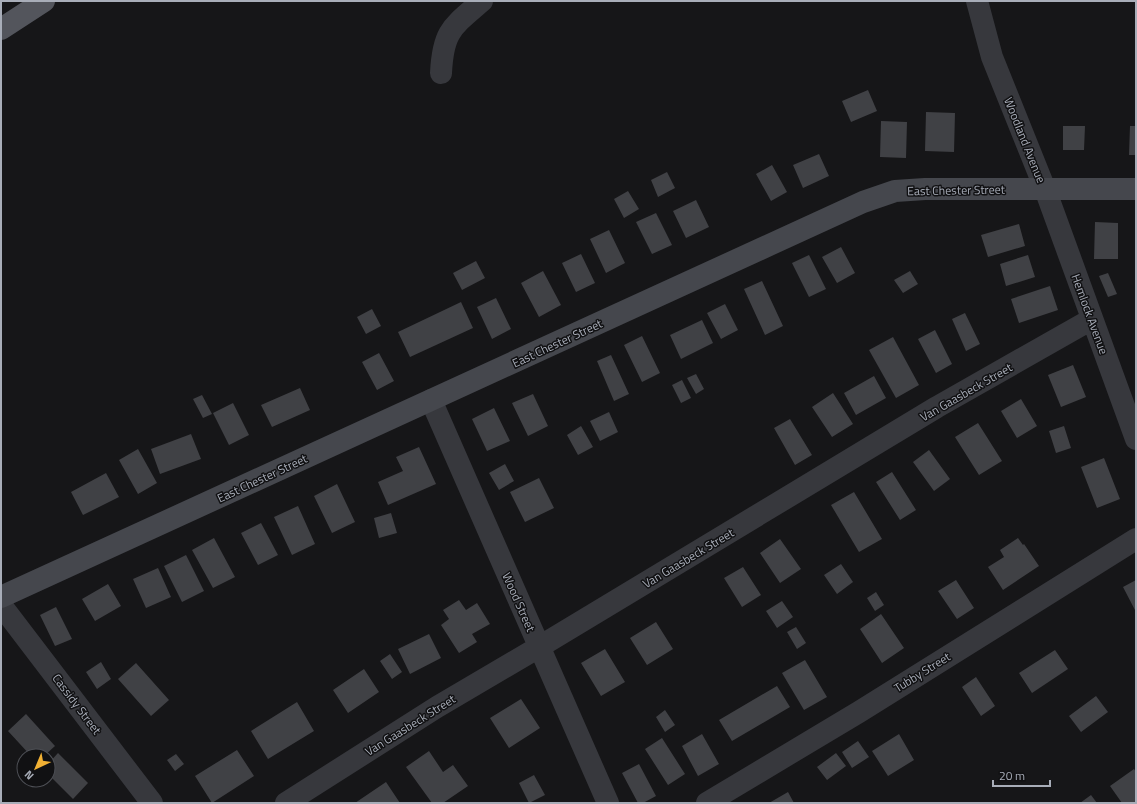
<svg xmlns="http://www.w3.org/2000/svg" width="1137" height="804" font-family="'Titillium Web',sans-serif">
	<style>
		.building { fill: #404145 }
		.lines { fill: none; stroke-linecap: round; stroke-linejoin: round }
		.minor { stroke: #37383d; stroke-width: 22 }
		.secondary { stroke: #45474d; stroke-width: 22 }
		.primary { stroke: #53555c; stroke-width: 22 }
		.labels { text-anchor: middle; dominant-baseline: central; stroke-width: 3; stroke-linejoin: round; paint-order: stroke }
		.street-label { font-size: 12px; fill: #a8adb8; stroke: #111113 }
	</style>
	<rect width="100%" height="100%" fill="#161618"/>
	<!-- building -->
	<path class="building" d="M868,90L877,111L851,122L842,101Z
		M926,112L955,113L954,152L925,151Z
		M881,121L907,122L906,158L880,157Z
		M1063,126H1085L1084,150H1063Z
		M1130,126H1136V155H1129Z
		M819,154L829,176L803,188L793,165Z
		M772,165L787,192L771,201L756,174Z
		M667,172L675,188L658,197L651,180Z
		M628,191L639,209L624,218L614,199Z
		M696,200L709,227L686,238L673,211Z
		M656,213L672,245L652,254L636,222Z
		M1095,222L1118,223V259H1094Z
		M1019,224L1025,246L988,257L981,235Z
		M609,230L625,263L606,273L590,239Z
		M841,247L855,273L837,283L822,257Z
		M581,254L595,283L576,292L562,263Z
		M809,255L826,289L809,297L792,263Z
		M1028,255L1035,277L1006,286L1000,264Z
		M476,261L485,278L462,290L453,273Z
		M543,271L561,305L539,317L521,283Z
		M910,271L918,284L903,293L894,280Z
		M1108,273L1117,294L1108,297L1099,276Z
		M762,281L783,326L765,335L744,289Z
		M1050,286L1058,310L1019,323L1011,299Z
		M496,298L511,329L492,339L477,307Z
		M461,302L473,328L410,357L398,332Z
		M725,304L738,330L721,339L707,313Z
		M372,309L381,326L366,334L357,317Z
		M965,313L980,344L966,351L952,319Z
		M702,320L713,343L681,359L670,335Z
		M935,330L952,364L936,373L918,339Z
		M642,336L660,373L642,382L624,345Z
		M893,337L919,385L896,398L869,350Z
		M379,353L394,381L377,390L362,362Z
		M611,355L629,394L614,401L597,361Z
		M1073,365L1086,397L1061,407L1048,375Z
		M696,374L704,389L696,394L687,378Z
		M874,376L886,398L856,415L844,393Z
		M682,380L691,398L681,403L672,385Z
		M300,388L310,410L272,427L261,405Z
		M833,393L853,424L832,437L812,407Z
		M533,394L548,426L528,436L512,403Z
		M202,395L212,414L203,418L193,399Z
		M1021,399L1037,426L1017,438L1001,411Z
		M233,403L249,435L229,445L213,413Z
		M494,408L510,441L487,451L472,419Z
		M609,412L618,432L600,441L590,421Z
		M790,419L812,455L795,465L774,428Z
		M978,423L1002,461L979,475L955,437Z
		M581,426L593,447L578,455L567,435Z
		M1064,426L1071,448L1056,453L1049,431Z
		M191,434L201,459L160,474L151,449Z
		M419,447L436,484L388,505L378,482L403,471L396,457Z
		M138,449L157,483L138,494L119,460Z
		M929,450L950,479L934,491L913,462Z
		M1104,458L1120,499L1097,508L1081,467Z
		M505,464L514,481L499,490L489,473Z
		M892,472L916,510L900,520L876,482Z
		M106,473L119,497L83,515L71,492Z
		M539,478L554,508L525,522L510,492Z
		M337,484L355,522L332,533L314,496Z
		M854,492L882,539L859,552L831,505Z
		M298,506L315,544L292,555L274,517Z
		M391,513L397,533L379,538L374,518Z
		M261,523L278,555L258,565L241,533Z
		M214,538L235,577L213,588L192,550Z
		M1018,538L1023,545L1024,544L1039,566L1003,590L988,567L1004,557L1000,550Z
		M780,539L801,569L780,583L760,553Z
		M186,555L204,591L182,602L164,566Z
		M841,564L853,582L837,594L824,575Z
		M743,567L761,595L742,607L724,578Z
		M158,568L171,597L146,608L133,579Z
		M956,580L974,608L957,619L938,591Z
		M1136,580V612L1123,587Z
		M108,584L121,606L95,621L82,599Z
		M876,592L884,605L875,611L867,598Z
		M459,600L466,610L477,603L490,624L472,634L477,642L459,653L441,625L449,619L443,610Z
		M782,601L793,617L777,628L766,611Z
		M56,607L72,639L55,646L40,615Z
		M881,614L904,648L882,663L860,629Z
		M656,622L673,649L647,665L630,638Z
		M796,627L806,643L797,649L787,632Z
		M429,634L441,658L410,674L398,649Z
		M605,649L625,682L601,696L581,663Z
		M1055,650L1068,669L1032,693L1019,673Z
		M390,654L402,672L392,679L380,661Z
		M805,660L827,697L804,710L782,673Z
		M101,662L111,679L97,689L86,672Z
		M136,663L169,700L151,716L118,679Z
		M364,669L379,692L348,713L333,690Z
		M976,677L995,706L981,716L962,687Z
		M777,686L790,707L732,741L719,720Z
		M1096,696L1108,712L1081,732L1069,716Z
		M521,699L540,728L509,748L490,718Z
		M297,702L314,731L268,759L251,731Z
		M665,710L675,725L665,732L656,717Z
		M26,714L55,746L44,756H31L8,731Z
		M702,734L719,764L698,776L682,746Z
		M899,734L914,760L888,776L872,751Z
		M662,738L685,774L668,785L645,749Z
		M858,741L869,757L852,768L842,752Z
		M237,750L254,776L212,803L195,776Z
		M429,751L443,772L453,765L468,786L443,803H432L406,767Z
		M58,753L88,783L73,799L48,774V764Z
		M836,753L846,766L827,780L817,767Z
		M176,754L184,764L175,771L167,760Z
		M639,764L656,796L643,803H638L622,773Z
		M1134,769L1136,772V803H1122L1110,786Z
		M534,775L545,795L529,803L519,783Z
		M386,782L400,803H355Z
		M788,792L794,803H769Z
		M1091,795L1097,803H1080Z"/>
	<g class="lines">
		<!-- minor -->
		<path class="minor" d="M977,1L992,57L1045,189L1136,439
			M441,73C443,31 452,27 482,1
			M431,400L608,803
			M1,605L152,803
			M286,803L437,707L539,647L937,407L1092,319
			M707,803L859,712L1136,539"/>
		<!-- secondary -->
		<path class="secondary" d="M1,597L863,202L895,191L925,189H1136"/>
		<!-- primary -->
		<path class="primary" d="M1,29L44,1"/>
	</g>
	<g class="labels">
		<!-- street labels -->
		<g class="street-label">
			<text transform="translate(1025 140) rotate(68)">Woodland Avenue</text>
			<text transform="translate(956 190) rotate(-1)">East Chester Street</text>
			<text transform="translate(1090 314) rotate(70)">Hemlock Avenue</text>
			<text transform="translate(557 343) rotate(-25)">East Chester Street</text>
			<text transform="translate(966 392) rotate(-30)">Van Gaasbeck Street</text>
			<text transform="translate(262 478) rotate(-25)">East Chester Street</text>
			<text transform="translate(688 558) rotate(-31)">Van Gaasbeck Street</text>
			<text transform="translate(519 602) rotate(66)">Wood Street</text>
			<text transform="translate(922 672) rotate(-32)">Tubby Street</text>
			<text transform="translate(77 704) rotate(53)">Cassidy Street</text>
			<text transform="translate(410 725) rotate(-32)">Van Gaasbeck Street</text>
		</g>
	</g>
	<!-- border -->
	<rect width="1137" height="804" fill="none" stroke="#a8adb8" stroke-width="4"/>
	<!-- north arrow -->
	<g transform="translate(36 768) rotate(224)"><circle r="19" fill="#111113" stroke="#4d4f55"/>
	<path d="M0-3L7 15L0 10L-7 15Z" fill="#f2b134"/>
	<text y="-6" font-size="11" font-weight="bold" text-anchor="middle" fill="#a8adb8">N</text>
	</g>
	<!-- scale -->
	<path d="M993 780v6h57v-6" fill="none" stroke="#a8adb8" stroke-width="2"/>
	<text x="999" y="780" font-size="12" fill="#a8adb8" stroke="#111113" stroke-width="3" paint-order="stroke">20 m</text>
</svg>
